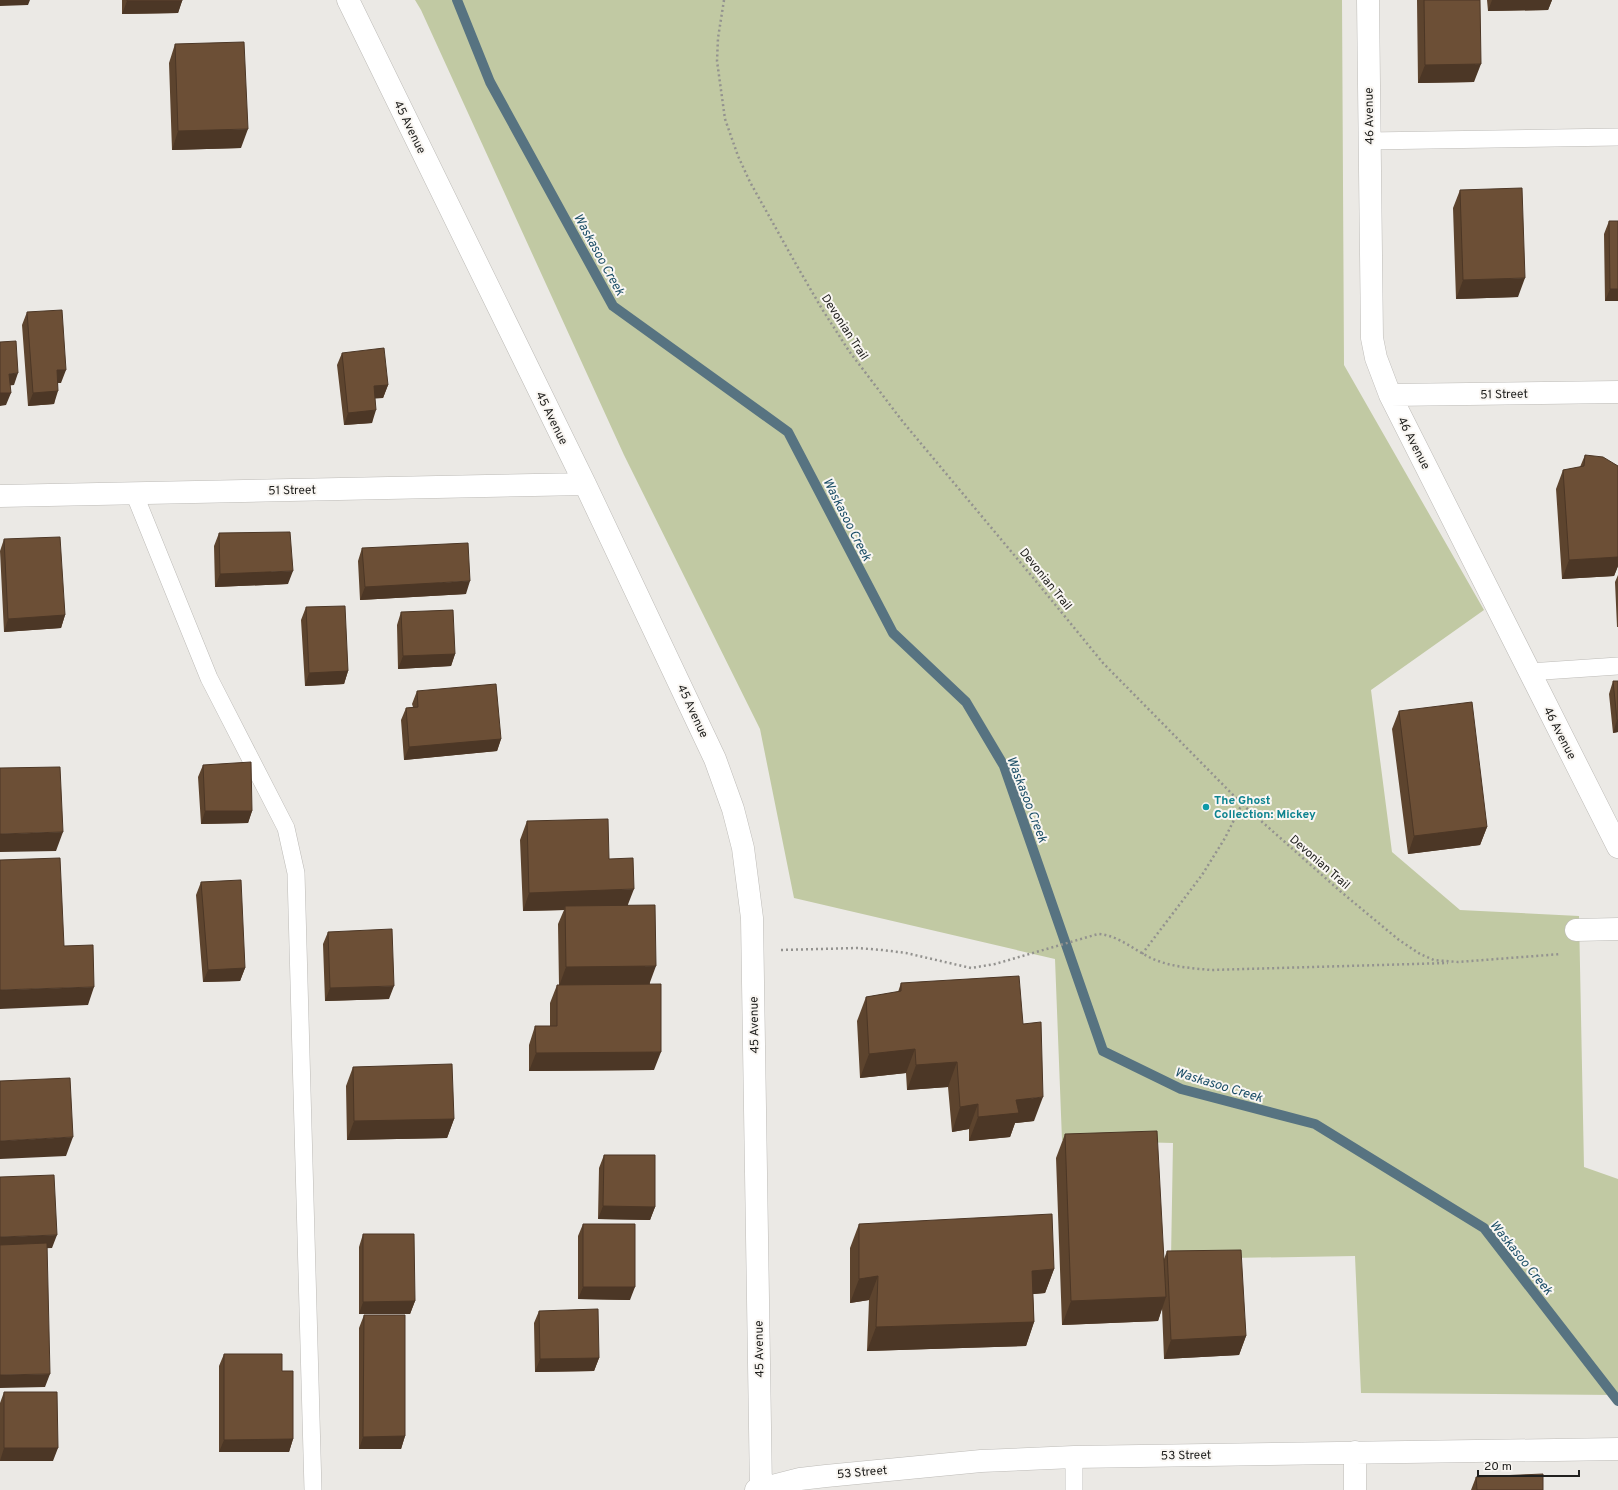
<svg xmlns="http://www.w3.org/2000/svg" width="1618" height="1490" viewBox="0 0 1618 1490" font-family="Overpass,sans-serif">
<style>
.green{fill:#c1c9a3}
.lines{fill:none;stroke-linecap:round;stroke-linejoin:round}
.stream{stroke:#577381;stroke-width:10}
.service-casing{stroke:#bdbbb7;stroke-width:18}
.minor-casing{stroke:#bdbbb7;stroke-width:23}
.path{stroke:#93928f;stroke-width:2.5;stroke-dasharray:2 3;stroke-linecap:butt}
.service{stroke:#fff;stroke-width:17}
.minor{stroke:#fff;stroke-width:22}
.wall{fill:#5d442e}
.shaded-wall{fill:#4c3726}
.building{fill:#6c4f36;stroke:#4c3726}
.culture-dot{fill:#0f9aa8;stroke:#f9f6f2;stroke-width:1.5}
.labels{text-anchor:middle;stroke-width:4;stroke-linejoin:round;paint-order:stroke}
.street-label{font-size:12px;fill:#20201e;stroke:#f9f6f2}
.culture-label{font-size:12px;font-weight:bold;fill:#0d838f;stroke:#f9f6f2;text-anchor:start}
.water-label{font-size:13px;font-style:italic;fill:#1b4e67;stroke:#f9f6f2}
</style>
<rect width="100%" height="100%" fill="#ebe9e5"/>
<path class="green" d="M415,0H1342L1344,365L1484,610L1371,690L1392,852L1460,910L1579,916L1584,1167L1618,1179V1395L1361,1393L1355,1256L1171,1259L1173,1143L1062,1140L1055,959L794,898L760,729L624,455L421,10Z"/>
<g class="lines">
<path class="stream" d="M457,0L490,82L613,306L788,432L893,633L966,702L1004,766L1103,1051L1181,1089L1315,1124L1484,1228L1618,1401"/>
<g class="service-casing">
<path id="service" d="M1369,141L1618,137
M134,493L209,678L286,828L296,873L313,1490
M1529,672L1618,666
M1074,1490V1457"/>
</g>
<g class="minor-casing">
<path id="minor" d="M348,0L585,484L715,759L733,809L743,848L752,918L761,1490
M1368,0L1372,338L1376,358L1390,395L1618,847
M1390,395L1618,392
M0,496L585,484
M1576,930L1618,929
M1355,1452V1490
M756,1490L800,1479L826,1476L981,1461L1074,1457L1618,1449"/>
</g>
<path class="path" d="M724,0L718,38L717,61L725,119L738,156L750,182L797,266L822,309L849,351L903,422L1035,580L1103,663L1242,804L1340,891L1399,940L1420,954L1434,960L1458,962L1561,954
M781,950L857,948L882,950L906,953L971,968L995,964L1098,934C1118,935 1134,950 1151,958C1170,967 1191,968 1211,970L1448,963
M1142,954L1202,875L1225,838L1242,804"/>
<use href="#service" class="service"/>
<use href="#minor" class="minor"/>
</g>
<path class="wall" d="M122,0H182V1L178,13L122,14Z
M1417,0H1480L1474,82L1418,83Z
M1487,0H1552L1548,10L1488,11Z
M175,44L241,148L172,150L169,63Z
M1460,190L1518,297L1456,299L1453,208Z
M1609,221H1618V301H1605L1604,234Z
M27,312L61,383H58L54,404L28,406L22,325Z
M342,353L388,385L383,398H375L372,423L344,425L337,365Z
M1585,455L1618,466V566L1614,576L1562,579L1556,489L1563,470L1580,467Z
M219,533L288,584L215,587L214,546Z
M4,539L65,615L61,628L4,632L0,551Z
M362,548L466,594L360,600L358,561Z
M1618,575V627H1617L1615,582Z
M306,607L348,671L344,684L305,686L301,620Z
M401,612L455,654L451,666L398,669L397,625Z
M1613,681H1618V732L1613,733L1609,694Z
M417,691L501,739L497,751L404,760L401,720L406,708L413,707L412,704Z
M1399,711L1487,827L1480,845L1408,854L1392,729Z
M203,765L252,811L248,823L201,824L198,777Z
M527,821L609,859L628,905L650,984L654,1070L529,1071V1045L535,1026H550V1003L557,985H559L558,924L564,910L523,911L520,840Z
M201,882L245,968L240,981L203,982L196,895Z
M328,932L389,999L325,1001L323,944Z
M901,983L1023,1024L1034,1121L1015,1123L1010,1137L969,1141V1129L952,1132L948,1087L907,1090L906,1073L860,1078L857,1021L866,997L898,992Z
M353,1067L454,1119L447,1138L347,1140L346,1086Z
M1065,1134L1164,1259L1167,1251L1246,1336L1239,1355L1164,1359L1162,1308L1158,1321L1062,1325L1056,1158Z
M604,1155L655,1207L650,1220L598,1219L599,1168Z
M583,1224L630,1300L578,1299V1236Z
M859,1224L1054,1269L1045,1293L1033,1294L1034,1322L1026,1346L867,1351L869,1300L850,1303V1248Z
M363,1234L415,1301L410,1314H359V1247Z
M539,1311L599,1358L594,1371L535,1372L534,1323Z
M364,1315L405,1436L401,1449H359V1328Z
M224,1354L282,1371L293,1439L289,1452H219V1366Z
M4,1392L53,1461H0V1403Z
M1476,1477L1543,1490H1471Z"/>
<path class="shaded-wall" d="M0,0H30L28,5L0,6Z
M1492,0H1552L1548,10L1488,11Z
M127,1H182L178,13L122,14Z
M1481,64L1474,82L1418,83L1425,65Z
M248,129L241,148L172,150L178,131Z
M1525,278L1518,297L1456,299L1463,280Z
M1610,289H1618V301H1605Z
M57,370H66L61,383H52Z
M18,373L14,385L5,386L9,374Z
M388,385L383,398L369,399L374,386Z
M58,391L54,404L28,406L33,393Z
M0,393H11L6,405L0,406Z
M376,410L372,423L344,425L348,413Z
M1618,557V566L1614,576L1562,579L1569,560Z
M293,571L288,584L215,587L220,574Z
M470,581L466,594L360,600L365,587Z
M65,615L61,628L4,632L8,619Z
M455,654L451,666L398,669L403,656Z
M348,671L344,684L305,686L309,673Z
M1617,720H1618V732L1613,733Z
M501,739L497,751L404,760L409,747Z
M205,811H252L248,823L201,824Z
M1487,827L1480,845L1408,854L1414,836Z
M63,832L56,851L0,852V834Z
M634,889L627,907L565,906L564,910L523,911L529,893Z
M656,966L649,985L559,986L566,967Z
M245,968L240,981L203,982L208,970Z
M394,986L389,999L325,1001L330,988Z
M94,987L88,1005L0,1009V990Z
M915,1049L906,1073L860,1078L869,1054Z
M661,1052L654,1070L529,1071L536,1053Z
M957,1062L948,1087L907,1090L916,1065Z
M1043,1097L1034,1121L1015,1123L1010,1137L969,1141L978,1117L1016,1100Z
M978,1104L969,1129L952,1132L960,1107Z
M454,1119L447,1138L347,1140L354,1121Z
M73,1137L66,1156L0,1159V1141Z
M603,1206L655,1207L650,1220L598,1219Z
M57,1235L52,1248L0,1250V1237Z
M1054,1269L1045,1293L1023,1295L1032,1271Z
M878,1276L869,1300L850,1303L859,1279Z
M583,1287H635L630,1300L578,1299Z
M1166,1297L1158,1321L1062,1325L1071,1301Z
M415,1301L410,1314H359L363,1302Z
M1034,1322L1026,1346L867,1351L876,1327Z
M1246,1336L1239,1355L1164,1359L1171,1340Z
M599,1358L594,1371L535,1372L540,1359Z
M50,1374L45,1387L0,1388V1375Z
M405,1436L401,1449H359L363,1437Z
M293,1439L289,1452H219L224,1440Z
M4,1448H58L53,1461H0Z"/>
<path class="building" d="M127,0H182V1H127Z
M1424,0H1480L1481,64L1425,65Z
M244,42L248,129L178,131L175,44Z
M1522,188L1525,278L1463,280L1460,190Z
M1609,221H1618V289H1610Z
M62,310L66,370H57L58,391L33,393L27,312Z
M16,341L18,373L9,374L11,393H0V342Z
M384,348L388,385L374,386L376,410L348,413L342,353Z
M1585,455L1603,457L1618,466V557L1569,560L1563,470L1584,466Z
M290,532L293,571L220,574L219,533Z
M60,537L65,615L8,619L4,539Z
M468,543L470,581L365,587L362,548Z
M345,606L348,671L309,673L306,607Z
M453,610L455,654L403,656L401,612Z
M1613,681H1618V720H1617Z
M496,684L501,739L409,747L406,708L418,707L417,691Z
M1472,702L1487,827L1414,836L1399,711Z
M251,762L252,811H205L203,765Z
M60,767L63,832L0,834V768Z
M608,819L609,859L633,858L634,889L529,893L527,821Z
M60,858L64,946L93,945L94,987L0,990V860Z
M241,880L245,968L208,970L201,882Z
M655,905L656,966L566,967L565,906Z
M392,929L394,986L330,988L328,932Z
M1019,976L1023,1024L1041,1022L1043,1097L1016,1100L1019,1113L978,1117V1104L960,1107L957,1062L916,1065L915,1049L869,1054L866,997L901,991V983Z
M661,984V1052L536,1053L535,1026H557V985Z
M452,1064L454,1119L354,1121L353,1067Z
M70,1078L73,1137L0,1141V1081Z
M1157,1131L1166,1297L1071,1301L1065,1134Z
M604,1155H655V1207L603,1206Z
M54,1175L57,1235L0,1237V1177Z
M1052,1214L1054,1269L1032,1271L1034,1322L876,1327L878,1276L859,1279V1224Z
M583,1224H635V1287H583Z
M363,1234H414L415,1301L363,1302Z
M47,1243L50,1374L0,1375V1245Z
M1241,1250L1246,1336L1171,1340L1167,1251Z
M598,1309L599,1358L540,1359L539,1311Z
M364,1315H405V1436L363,1437Z
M224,1354H282V1371H293V1439L224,1440Z
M4,1392H57L58,1448H4Z
M1543,1474V1490H1477L1476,1477Z"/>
<circle class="culture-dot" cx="1206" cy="807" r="4"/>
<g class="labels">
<g class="street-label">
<text transform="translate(1369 116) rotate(-91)" y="4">46 Avenue</text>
<text transform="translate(410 127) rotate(64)" y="4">45 Avenue</text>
<text transform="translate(845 327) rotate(57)" y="4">Devonian Trail</text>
<text transform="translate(1504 394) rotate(-1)" y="4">51 Street</text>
<text transform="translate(552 418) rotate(64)" y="4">45 Avenue</text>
<text transform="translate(1414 443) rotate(63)" y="4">46 Avenue</text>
<text transform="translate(292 490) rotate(-1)" y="4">51 Street</text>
<text transform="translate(1046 579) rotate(51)" y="4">Devonian Trail</text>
<text transform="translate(693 711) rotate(65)" y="4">45 Avenue</text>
<text transform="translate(1560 733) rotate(63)" y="4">46 Avenue</text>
<text transform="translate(1320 862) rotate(41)" y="4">Devonian Trail</text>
<text transform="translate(754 1025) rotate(-91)" y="4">45 Avenue</text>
<text transform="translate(759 1349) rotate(-91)" y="4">45 Avenue</text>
<text transform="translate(1186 1455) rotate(-1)" y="4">53 Street</text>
<text transform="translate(862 1472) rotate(-5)" y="4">53 Street</text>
</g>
<g class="culture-label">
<text x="1214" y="804">The Ghost<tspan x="1214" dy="14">Collection: Mickey</tspan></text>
</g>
<g class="water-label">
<text transform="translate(600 254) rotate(61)" y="5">Waskasoo Creek</text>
<text transform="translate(848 519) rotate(63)" y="5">Waskasoo Creek</text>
<text transform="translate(1028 799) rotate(69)" y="5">Waskasoo Creek</text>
<text transform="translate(1219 1084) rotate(17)" y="5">Waskasoo Creek</text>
<text transform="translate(1522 1257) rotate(51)" y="5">Waskasoo Creek</text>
</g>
</g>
<path d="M1478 1470v6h101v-6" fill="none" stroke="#20201e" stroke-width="2"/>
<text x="1484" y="1470" font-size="12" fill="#20201e" stroke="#f9f6f2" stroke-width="3" paint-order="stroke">20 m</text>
</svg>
